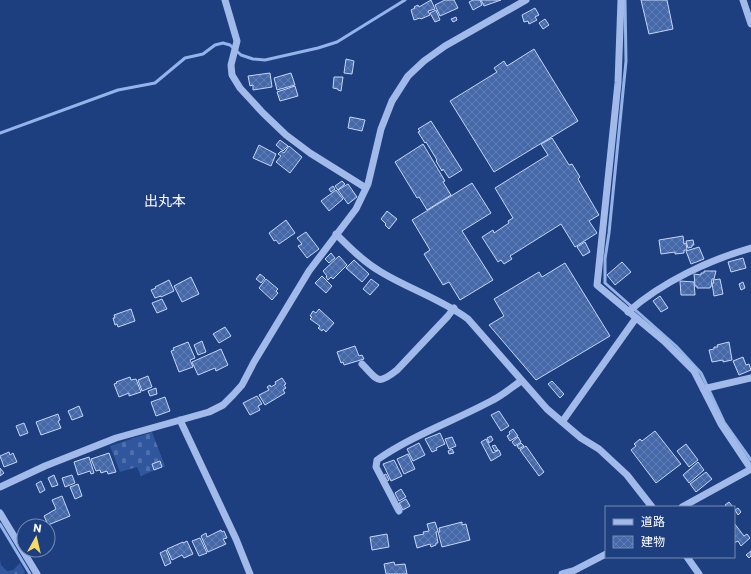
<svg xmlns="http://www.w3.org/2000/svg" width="751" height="574" viewBox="0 0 751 574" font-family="Commissioner,'Noto Sans JP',sans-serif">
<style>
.forest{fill:url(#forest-firs)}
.cemetery{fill:url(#cemetery-stones)}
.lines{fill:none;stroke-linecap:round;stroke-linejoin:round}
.stream{stroke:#94b3ea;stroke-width:3}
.building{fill:url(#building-cross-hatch);stroke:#c5d6f7}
.minor{stroke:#a1bae9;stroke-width:7}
.labels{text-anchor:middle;stroke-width:4;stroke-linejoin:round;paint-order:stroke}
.quarter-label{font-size:14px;fill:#fff;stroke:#1d3e7f}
</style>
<defs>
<pattern id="forest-firs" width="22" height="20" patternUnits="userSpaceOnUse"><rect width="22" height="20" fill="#30569e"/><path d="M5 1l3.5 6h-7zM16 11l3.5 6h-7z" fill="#4f6fad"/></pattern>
<pattern id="cemetery-stones" width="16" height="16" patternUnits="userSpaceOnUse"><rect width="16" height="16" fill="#30569e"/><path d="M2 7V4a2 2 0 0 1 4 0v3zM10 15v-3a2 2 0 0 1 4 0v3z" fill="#4f6fad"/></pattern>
<pattern id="building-cross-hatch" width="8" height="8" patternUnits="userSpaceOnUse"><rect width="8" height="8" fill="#4568a9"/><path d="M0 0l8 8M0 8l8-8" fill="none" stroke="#617fb6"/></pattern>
</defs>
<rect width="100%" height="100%" fill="#1d3e7f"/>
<path class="forest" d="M0,559L1,565L7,571L13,570L20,563L25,572L24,574H0Z"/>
<path class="cemetery" d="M152,432L165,466L141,476L137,467L120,472L110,446Z"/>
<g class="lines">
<path class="stream" d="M625,0L626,61L609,233L605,259V283L676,346L701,373L724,422L751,460
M0,133L118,90L155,83L185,58L203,54L215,45L223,43L230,45L241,55L253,59L265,60L318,48L337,42L405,0
M0,524L30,574"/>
</g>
<path class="building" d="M431,0L435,9L428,11L430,15L421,19L420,18L414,20L411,10L415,8L414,7L418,5L419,7Z
M445,0H454L458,8L440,16L435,5Z
M473,0H480L482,5L473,10L469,2Z
M481,0H501L484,6Z
M641,0H667L673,29L649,34Z
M535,8L539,15L535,17L537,20L529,24L528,21L524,22L522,15Z
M436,10L440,20L435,22L430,13Z
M456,17L457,20L453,22L451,19Z
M545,19L549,25L543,29L539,23Z
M534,49L578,121L494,172L450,101L497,72L494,68L504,61L507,66Z
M346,59L354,61L352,74L344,73Z
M270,73L272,87L253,90V85L250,86L248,76Z
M291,73L295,85L277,90L274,78Z
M334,77H343L341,91L338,90V89L333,88Z
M295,86L298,96L280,101L277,92Z
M350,117L365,120L362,131L348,128Z
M431,121L462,170L449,178L443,169L442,171L436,161L437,160L426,142L425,143L418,132L420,131L418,129Z
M552,138L569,165L572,164L580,177L578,179L599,215L589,221L597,233L575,247L561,224L510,256L512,259L504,264L501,260L498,262L482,237L493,230L494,233L509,223L508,221L513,218L495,188L548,155L541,144Z
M280,140L288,146L283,151L276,145Z
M423,144L445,181L443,182L451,195L427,210L419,197L417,198L395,162Z
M259,145L276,154L271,166L253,158Z
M289,146L302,157L290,173L276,162L281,156L278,154L281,151L284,153Z
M342,181L345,184L338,190L335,186Z
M472,183L491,213L462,231L493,280L460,300L449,282L443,285L424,254L430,250L412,220Z
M348,184L357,197L348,204L338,190Z
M333,186L335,189L331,192L329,189Z
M336,190L343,199L329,211L321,201Z
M387,211L397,219L389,229L385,225L386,224L381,219Z
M286,220L295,233L279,244L276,240L274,241L269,233Z
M306,232L319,249L307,258L298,246L302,244L297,238Z
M683,236L684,244L686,243L687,250H684V253L675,254V252L661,254L659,240Z
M693,240L694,245H692V247L688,248L686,241Z
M585,242L590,252L583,256L577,247Z
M699,247L704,259L691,264L686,251Z
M331,253L335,258L329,263L325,259Z
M339,256L347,265L333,279L331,277L328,280L326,277L327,276L323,271Z
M743,258L746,268L731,272L728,262Z
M354,260L369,274L362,282L346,268Z
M622,262L631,272L615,285L607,275Z
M565,263L610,336L536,380L489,325L504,316L494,299L539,272L542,277Z
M704,271H716L714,279H712L711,287H710V288H697V286H695L694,274L701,275V273H704Z
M260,274L265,278L261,283L256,279Z
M322,276L332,286L326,293L315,283Z
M191,277L199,294L182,302L174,286Z
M266,279L278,289L276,291L278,293L272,300L259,288Z
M371,279L379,285L370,295L363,289Z
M720,279L723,294L714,296L712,283H714L713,280Z
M169,280L174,291L161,297V296L155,298L151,290L156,288L155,287Z
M680,281L694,282L695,295H681Z
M743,282L745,288L741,290L739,284Z
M660,296L668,308L661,312L653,301Z
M162,299L167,309L157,313L152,303Z
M131,309L135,321L118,327L117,324L115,325L113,318H115L114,315Z
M319,309L334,323L326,332L323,329L322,331L318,328L320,326L310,319L312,317L310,316L313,311L316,313Z
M225,327L231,336L219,343L213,334Z
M202,341L206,352L198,355L194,345Z
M188,342L195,358L190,360L193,367L179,372L171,351L174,350L173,348Z
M729,342L732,360L723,362V360L712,362L709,350L714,349V347H718L717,345Z
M355,346L359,356L362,355L364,359L344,365L343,362L341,363L337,352Z
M221,349L228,365L216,371L215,368L198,375L192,362Z
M743,357L746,365L749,364L751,370L739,375L733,361Z
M148,376L152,387L142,391L138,380Z
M130,377L131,380L136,379L141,392L129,396V393L119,397L114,384L117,383L116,382Z
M282,378L286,384L284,385L286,388L283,390L285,393L265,405L259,395L269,390L267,387L270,385L271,387L276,384L275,382Z
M552,381L564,394L560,398L548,384Z
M156,388L157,394L150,396L148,391Z
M257,396L262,404L258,406L260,410L250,415L243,403Z
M165,397L170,411L156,416L151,402Z
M79,406L83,416L72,420L68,411Z
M499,411L509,426L501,431L491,415Z
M58,414L60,420L58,421L61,428L41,435L36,422Z
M24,423L28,433L20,436L16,426Z
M513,429L518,436L510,441L507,436L510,434L509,432Z
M655,431L681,464L656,483L631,450L636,446L634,444L640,439L642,441Z
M440,433L445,444L436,448L437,450L432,452L425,439Z
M491,436L493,440L489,443L487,438Z
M452,437L456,446L449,449L445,439Z
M518,437L521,442L515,446L512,442Z
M486,439L493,453L499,450L501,455L491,461L481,442Z
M419,443L425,455L413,461L407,449Z
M521,443L524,446L519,449L517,446Z
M686,444L698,460L689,467L677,451Z
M495,445L498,450L495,451L492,446Z
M526,446L544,472L539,476L520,450Z
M452,449L454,453L449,454L448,451Z
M9,452L10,455L13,453L17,462L4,467L0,456Z
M109,453L116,472L108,474L107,471L101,473L100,470L96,471L91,459Z
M408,454L415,469L404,474L397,459Z
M89,457L94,473L91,474L90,471L78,475L74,462Z
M394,460L402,476L391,481L383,464Z
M160,461L162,467L154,470L152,464Z
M698,462L704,470L689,483L683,475Z
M0,468L4,473L0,476Z
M706,472L712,479L696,492L690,484Z
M386,474L389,480L387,481L384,475Z
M54,475L58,485L52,487L48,478Z
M72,475L75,483L65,487L62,478Z
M41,481L45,490L40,493L36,484Z
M78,484L82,496L75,499L70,487Z
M401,489L406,497L399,501L395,493Z
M62,496L70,516L48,525L44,516L56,509L52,500Z
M406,499L410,506L403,510L399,503Z
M729,502L733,507H727L725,505Z
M738,508L741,512L738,515L735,510Z
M435,522L438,531L436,532L438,543H436V545L431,547L430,544L417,548L414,536L424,534L423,532L429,531L427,524Z
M462,522V525L466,524L470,540L442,547L438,532H440L439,528Z
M734,523L744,536L747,534L750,538L741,546L738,541L734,543Z
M221,530L222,532L224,531L227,538L223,539L226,544L208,552L201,536L206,533L207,537Z
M387,534L389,547L372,550L370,537Z
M200,538L207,553L199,556L192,541Z
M187,541L193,554L184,558L182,555L172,560L167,549L183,542V543Z
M166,550L171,563L165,566L160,553Z
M751,551V556L749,558L746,555Z
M394,562L395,565L405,564L407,574H386L384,564Z"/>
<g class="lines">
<path class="minor" d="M225,0L237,41L231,65L232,75L240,88L263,113L286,135L310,153L366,188
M621,0L618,83L597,285L664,341L694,371L721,424L751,469
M743,0L751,24
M336,234C350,248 364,262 381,272C409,289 441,299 468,319L547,409L581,438L599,449L627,475L652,507
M628,312C662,282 709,260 751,248
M362,364C378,380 377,386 397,370L448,316L454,308
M703,389L751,378
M180,420L236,539L250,574
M562,422L636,318
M0,487L45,466L116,438L209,412L223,405L233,395L242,385L254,362L309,271L356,209L368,184L381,129L392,101L408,76L424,61L445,46L526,0
M682,507L751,469
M399,511L376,467L377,460C413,435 454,421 493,400C503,395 512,387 521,381
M0,513L37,574
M687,557L699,574
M562,574L573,571L606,554"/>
</g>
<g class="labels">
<g class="quarter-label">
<text x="165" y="206">出丸本</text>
</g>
</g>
<rect x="605" y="506" width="130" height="52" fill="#1d3e7f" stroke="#778bb2"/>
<rect x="613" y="519" width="20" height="6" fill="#a1bae9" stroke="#778bb2"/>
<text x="641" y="526" font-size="12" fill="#ffffff">道路</text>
<rect x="613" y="536" width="20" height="12" fill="url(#building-cross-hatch)" stroke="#778bb2"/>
<text x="641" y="546" font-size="12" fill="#ffffff">建物</text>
<g transform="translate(36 538) rotate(8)"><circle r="19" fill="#1d3e7f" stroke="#778bb2"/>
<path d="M0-3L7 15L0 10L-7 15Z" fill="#f8db5f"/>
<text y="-6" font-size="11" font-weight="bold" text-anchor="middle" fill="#ffffff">N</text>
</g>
</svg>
